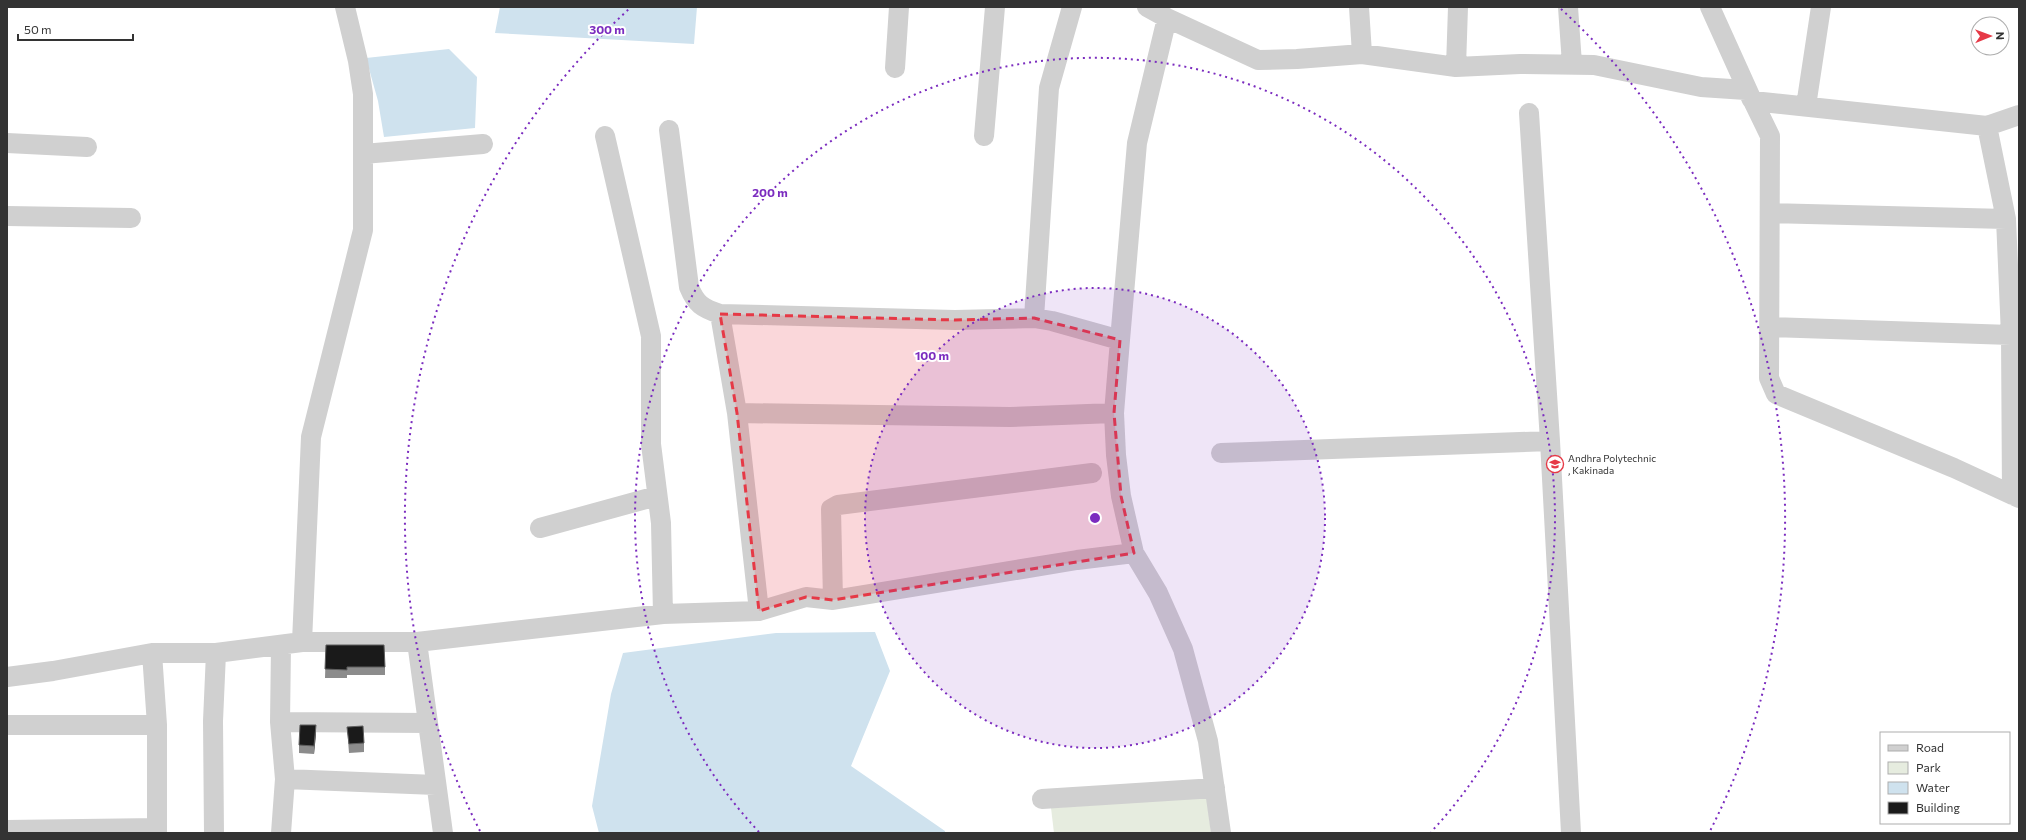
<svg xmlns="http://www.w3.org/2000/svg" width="2026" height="840" viewBox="0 0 2026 840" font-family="Commissioner,sans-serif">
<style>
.green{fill:#e6ecdf}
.water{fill:#cfe2ee}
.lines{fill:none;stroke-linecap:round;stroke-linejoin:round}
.minor{stroke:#d0d0d0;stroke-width:20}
.wall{fill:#8c8c8c}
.shaded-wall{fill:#5f5f5f}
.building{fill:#1a1a1a;stroke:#5f5f5f}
.marked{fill:#e63946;fill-opacity:0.2;stroke:#e63946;stroke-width:3;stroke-dasharray:8 5;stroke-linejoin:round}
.ring{fill:none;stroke:#7b2cbf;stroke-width:2;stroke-dasharray:2 4}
.labels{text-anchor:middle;stroke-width:4;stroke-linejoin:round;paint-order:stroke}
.poi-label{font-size:10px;fill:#333;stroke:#fff;text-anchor:start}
.centre{fill:#7b2cbf;stroke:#fff;stroke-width:2}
.ring-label{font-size:12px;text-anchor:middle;font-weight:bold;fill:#7b2cbf;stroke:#fff;stroke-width:4;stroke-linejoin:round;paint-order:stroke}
</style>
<rect width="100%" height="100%" fill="#fff"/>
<path class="green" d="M1207,797L1211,833H1054L1051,808Z"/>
<path class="water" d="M500,7H697L694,44L495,33Z
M449,49L477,77L475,128L384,137L378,101L366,58Z
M875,632L890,671L851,766L945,831V833H599L592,806L611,694L623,653L776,633Z"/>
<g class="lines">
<path class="minor" d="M1072,7L1049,88L1034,318L1052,321L1120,340L1137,143L1167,18
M1147,7L1167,18L1258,60L1297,59L1362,54
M1359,7L1362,54L1456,67
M1458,7L1456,67L1520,64L1594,65L1701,87L1746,90
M1568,7L1572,64
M1710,7L1752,100
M895,68L899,7
M1806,106L1821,7
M1529,113L1550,441L1571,833
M2019,115L1987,126L1753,101L1770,136L1769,378L1776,394L1954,468L2019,498
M1987,126L2006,219L2011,335
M669,130L689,287C696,304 702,308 720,314
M605,136L651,336V444L661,523L663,614L759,611L806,597L833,600L1077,560L1134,553L1121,496L1116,455L1114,413
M984,136L995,7
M7,143L87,147
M363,154L483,144
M1771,213L2006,219
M7,216L131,218
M1034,318L955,320L720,314L737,413L1010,417L1114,413L1120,340
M1769,327L2011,335L2012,495
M737,413L759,611
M1221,453L1550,441
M540,528L657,496
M1134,553L1158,593L1183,649L1208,741L1221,833
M833,600L831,509L838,505L1092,473
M302,642L311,437L363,230V94L358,61L345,7
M417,642L663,614
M281,646L280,722L285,779L281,833
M7,677L53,671L152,653
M280,722L428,723
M7,725H157
M285,779L436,785
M1042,799L1215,788
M7,830L157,828
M157,833V725L152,653H216L302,642H417L443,833
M214,833L213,721L216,653"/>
</g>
<path class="wall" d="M326,645L385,667V675H347V678H325Z
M347,727L364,743V752L349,753Z
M316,734L314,754L299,753V745Z"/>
<path class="shaded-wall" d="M316,725V734L314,754V746Z"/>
<path class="building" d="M326,645H384L385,667H347V670L325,669Z
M300,725H316L314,746L299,745Z
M363,726L364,743L349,744L347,727Z"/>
<path class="marked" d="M720,314L955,320L1034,318L1120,340L1114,413L1121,496L1134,553L833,600L806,597L759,611L737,413Z"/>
<circle cx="1095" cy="518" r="230" fill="#7b2cbf" fill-opacity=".12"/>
<g class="ring">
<circle cx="1095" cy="518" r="230"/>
<path d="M759 832A460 460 0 1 1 1431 832"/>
<path d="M480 831A690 690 0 0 1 629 9M1561 9A690 690 0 0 1 1710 831"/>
</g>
<defs>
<g id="university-ring" transform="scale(0.9)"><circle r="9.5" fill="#fff" stroke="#e63946" stroke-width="1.5"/><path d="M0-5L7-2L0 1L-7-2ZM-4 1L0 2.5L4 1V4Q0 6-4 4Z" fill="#e63946"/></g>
</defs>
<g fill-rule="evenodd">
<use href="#university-ring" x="1555" y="464"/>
</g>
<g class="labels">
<g class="poi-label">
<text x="1568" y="462">Andhra Polytechnic<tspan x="1568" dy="12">, Kakinada</tspan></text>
</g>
</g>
<circle cx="1095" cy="518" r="6" class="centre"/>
<g class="ring-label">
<text x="607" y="34">300 m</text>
<text x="770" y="197">200 m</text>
<text x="932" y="360">100 m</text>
</g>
<rect width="2026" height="840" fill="none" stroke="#333333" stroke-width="16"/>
<rect x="1880" y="732" width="130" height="92" fill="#ffffff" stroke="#adadad"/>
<rect x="1888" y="745" width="20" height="6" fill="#d0d0d0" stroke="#adadad"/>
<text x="1916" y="752" font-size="12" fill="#333333">Road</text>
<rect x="1888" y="762" width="20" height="12" fill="#e6ecdf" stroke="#adadad"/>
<text x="1916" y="772" font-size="12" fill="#333333">Park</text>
<rect x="1888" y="782" width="20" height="12" fill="#cfe2ee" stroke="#adadad"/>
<text x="1916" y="792" font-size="12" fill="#333333">Water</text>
<rect x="1888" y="802" width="20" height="12" fill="#1a1a1a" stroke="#adadad"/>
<text x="1916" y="812" font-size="12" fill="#333333">Building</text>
<g transform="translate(1990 36) rotate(89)"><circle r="19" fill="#ffffff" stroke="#adadad"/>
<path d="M0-3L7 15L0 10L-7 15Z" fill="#e63946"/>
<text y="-6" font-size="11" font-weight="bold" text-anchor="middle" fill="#333333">N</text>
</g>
<path d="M18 34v6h115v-6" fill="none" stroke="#333333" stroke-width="2"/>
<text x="24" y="34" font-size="12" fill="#333333" stroke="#ffffff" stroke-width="3" paint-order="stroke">50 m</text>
</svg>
